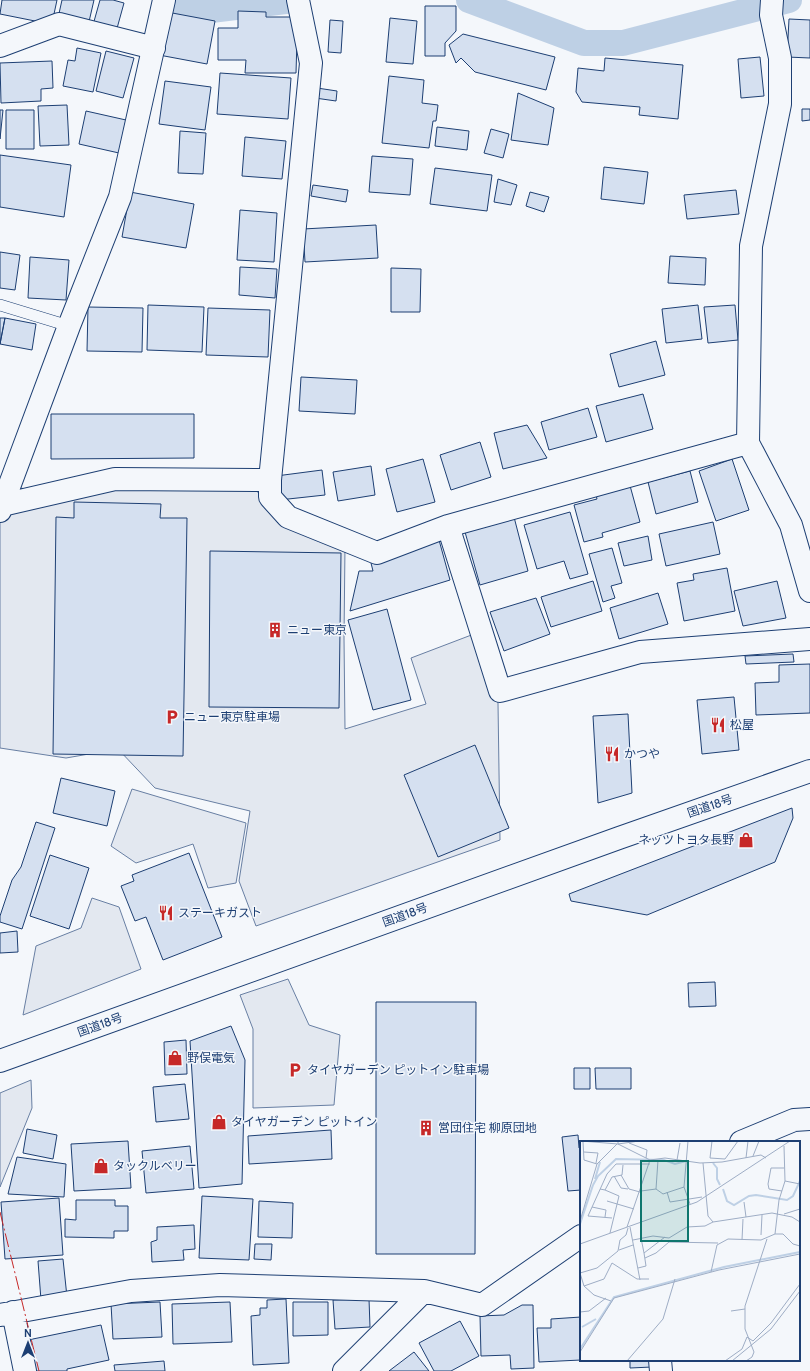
<svg xmlns="http://www.w3.org/2000/svg" width="810" height="1371" viewBox="0 0 810 1371" font-family="Cabin,'Noto Sans JP',sans-serif">
<style>
.parking{fill:#e3e8f0;stroke:#687fa3}
.lines{fill:none;stroke-linecap:round;stroke-linejoin:round}
.canal{stroke:#bed0e5;stroke-width:26}
.building{fill:#d5e0f0;stroke:#1d3f73}
.lane-casing{stroke:#1d3f73;stroke-width:12}
.street-casing{stroke:#1d3f73;stroke-width:24}
.highway-casing{stroke:#1d3f73;stroke-width:24}
.lane{stroke:#f4f7fb;stroke-width:11}
.street{stroke:#f4f7fb;stroke-width:22}
.highway{stroke:#f4f7fb;stroke-width:22}
.power{stroke:#c62828;stroke-width:1;stroke-dasharray:14 3 2 3;stroke-linecap:butt}
.labels{text-anchor:middle;stroke-width:3;stroke-linejoin:round;paint-order:stroke}
.poi-label{font-size:12px;fill:#1d3f73;stroke:#f4f7fb;text-anchor:start}
.street-label{font-size:12px;fill:#1d3f73;stroke:#f4f7fb}
.inset-river{fill:none;stroke:#bed0e5;stroke-width:2}
.inset-road{fill:none;stroke:#9eadc5;stroke-width:1}
.view{fill:#0f766e;fill-opacity:0.15;stroke:#0f766e;stroke-width:2}
.inset-edge{fill:none;stroke:#1d3f73;stroke-width:2}
</style>
<rect width="100%" height="100%" fill="#f4f7fb"/>
<path class="parking" d="M0,484L67,497L128,486L253,487L282,519L345,546L344,638L345,729L426,704L411,658L474,634L498,703L500,840L256,926L239,881L250,811L155,788L118,749L66,758L0,748Z
M132,789L246,823L236,883L208,888L193,844L136,863L111,846Z
M92,898L119,907L141,969L23,1015L36,946L81,928Z
M288,979L309,1025L340,1035L334,1105L253,1108V1029L240,995Z
M31,1080L32,1108L0,1187V1093Z"/>
<g class="lines">
<path class="canal" d="M165,0L178,4L211,10L294,0
M469,0L584,43H623L789,0"/>
</g>
<path class="building" d="M2,0H57L54,14L40,22L0,14Z
M62,0H94L88,26L58,18Z
M100,0H113L124,3L116,32L93,25Z
M425,6H456V31L445,43V56H425Z
M238,11L266,12V17H293L297,39L296,73H245L246,60H218V28H238Z
M167,12L215,21L207,64L159,55Z
M390,18L417,21L413,64L386,62Z
M789,19L810,20V58L787,57Z
M330,20L343,21L341,53L328,52Z
M463,34L555,57L546,90L475,72L461,58L456,63L449,45Z
M77,48L101,53L93,92L63,86L68,60L75,61Z
M106,51L134,58L123,98L96,91Z
M760,57L764,96L741,98L738,59Z
M605,58L683,65L678,119L639,115L640,107L582,102L576,92L578,68L604,71Z
M52,61L53,88L41,89V101L1,103L0,63Z
M220,73L291,78L288,119L217,114Z
M389,76L424,80L422,103L438,105L436,121H433L429,148L382,143Z
M165,81L211,87L205,130L159,124Z
M317,88L337,91L336,101L315,98Z
M518,93L554,108L548,145L511,140Z
M67,105L69,145L40,146L38,106Z
M802,109H810V120L802,121Z
M0,110H3L0,139Z
M6,110H34V149H6Z
M86,111L126,120L119,153L79,144Z
M437,127L469,131L467,150L435,146Z
M491,129L509,134L503,158L484,153Z
M180,131L206,133L203,174L178,173Z
M245,137L286,141L282,179L242,176Z
M0,155L71,165L64,217L0,207Z
M372,156L413,159L410,195L369,192Z
M604,167L648,172L644,204L601,199Z
M435,168L492,175L487,211L430,204Z
M498,179L517,185L511,205L494,202Z
M313,185L348,190L346,202L311,196Z
M736,190L739,214L687,219L684,195Z
M130,192L194,204L186,248L122,237Z
M530,192L549,197L544,212L526,206Z
M240,210L277,213L274,262L237,260Z
M376,225L378,258L305,262L303,229Z
M0,252L20,255L15,290L0,288Z
M670,256L706,258L705,285L668,283Z
M30,257L69,260L66,300L28,298Z
M240,267L277,269L275,298L239,295Z
M391,268L421,269L420,312H391Z
M148,305L204,307L202,352L147,350Z
M698,305L702,339L666,343L662,309Z
M735,305L738,340L708,343L704,307Z
M88,307L143,308L142,352L87,351Z
M208,308L270,310L268,357L206,355Z
M0,318H5L0,344Z
M5,318L36,324L32,350L0,344Z
M656,341L665,375L619,387L610,354Z
M301,377L357,380L355,414L299,411Z
M643,394L653,429L606,442L596,406Z
M588,408L597,437L549,450L541,422Z
M51,414H194V458L51,459Z
M527,425L547,458L503,469L494,433Z
M480,442L491,477L451,490L440,455Z
M423,459L435,502L397,512L386,469Z
M732,459L749,510L716,521L699,471Z
M371,466L375,495L338,501L333,472Z
M322,470L325,495L279,500L276,476Z
M690,471L698,502L656,514L648,482Z
M629,482L640,522L602,533L603,537L584,542L574,505L597,499L595,491Z
M74,502L161,504L160,518H187L183,756L53,754L56,517L74,518Z
M570,512L588,574L570,579L564,561L537,569L524,525Z
M514,517L528,571L480,585L465,532Z
M713,522L720,554L666,566L659,534Z
M648,536L652,560L624,566L618,543Z
M439,540L450,580L350,611L359,571H373L370,559Z
M612,548L622,583L611,586L615,598L603,602L589,554Z
M210,551L341,553L339,708L209,707Z
M727,568L735,611L684,621L677,583L694,580L693,574Z
M593,581L602,611L551,627L541,597Z
M777,581L786,618L743,626L734,591Z
M658,593L668,624L619,639L610,608Z
M536,598L550,634L504,651L490,612Z
M387,609L411,700L373,710L348,620Z
M793,654L794,662L746,664L745,656Z
M810,664V713L756,715L755,683L779,682V665Z
M734,697L739,750L702,754L697,700Z
M628,714L632,793L598,803L593,716Z
M475,745L509,828L438,857L404,775Z
M61,778L115,791L107,826L53,813Z
M792,808L793,818L775,862L647,915L571,901L569,894Z
M36,822L55,828L22,929L0,922V916L12,880L21,867Z
M189,853L222,937L163,960L146,917L135,921L121,886L134,881L132,875Z
M50,855L89,868L69,929L30,916Z
M17,931L18,952L0,953V933Z
M715,982L716,1006L689,1007L688,983Z
M376,1002H476L475,1254H376Z
M231,1026L245,1060L242,1184L199,1188L190,1041Z
M186,1040L187,1074L165,1075L164,1042Z
M574,1068H590V1089H574Z
M595,1068H631V1089H596Z
M185,1084L189,1119L156,1122L153,1087Z
M27,1129L57,1135L53,1159L23,1153Z
M331,1130L332,1159L249,1164L248,1136Z
M578,1135L579,1148L581,1147V1190L568,1191L562,1137Z
M128,1141L131,1188L74,1191L71,1144Z
M190,1146L194,1189L146,1193L142,1151Z
M17,1157L66,1164L64,1197L8,1194Z
M202,1196L253,1199L249,1260L199,1258Z
M59,1198L63,1255L5,1259L1,1202Z
M76,1200H115V1206H128V1231H114V1238L65,1237V1219L76,1220Z
M259,1201L293,1203L292,1238L258,1237Z
M194,1225L195,1249L183,1250L184,1260L152,1262L151,1242L157,1240V1227Z
M255,1244H272L271,1260L254,1259Z
M63,1259L67,1297L41,1300L38,1261Z
M286,1299L289,1363L253,1365L251,1316L260,1315V1308H267V1300Z
M369,1299L370,1327L335,1329L333,1300Z
M160,1302L162,1337L113,1339L111,1304Z
M230,1302L232,1342L173,1344L172,1304Z
M293,1302H328V1335L293,1336Z
M522,1305H533L534,1368L511,1369L510,1355L481,1356L480,1316L504,1315Z
M581,1317V1360L539,1362L537,1328H551V1319Z
M460,1321L479,1356L451,1371H434L419,1343Z
M101,1325L109,1360L67,1369V1371H34L28,1340Z
M414,1352L429,1371H389Z
M630,1360H652V1367L630,1368Z
M164,1361L165,1371H115L114,1365Z"/>
<g class="lines">
<g class="lane-casing">
<path id="lane" d="M0,305L69,326"/>
</g>
<g class="street-casing">
<path id="street" d="M772,0L771,15L780,58V104L751,246L748,443L791,525L810,591
M0,46L59,24L154,48
M270,480V497L288,517L377,553L448,526L748,443
M2,505L115,479L270,480L311,63L298,0
M0,511L69,326L120,197L164,0
M448,526L500,691L640,652L810,639
M741,1142L794,1120L810,1119
M13,1312L25,1371
M0,1315L131,1291L220,1285L424,1291L482,1305L581,1236
M660,1360L661,1371
M344,1371L424,1291"/>
</g>
<g class="highway-casing">
<path id="highway" d="M0,1061L619,838L810,771"/>
</g>
<use href="#lane" class="lane"/>
<use href="#street" class="street"/>
<use href="#highway" class="highway"/>
<path class="power" d="M0,1212L39,1371"/>
</g>
<defs>
<g id="building-bare" transform="scale(1.2)"><path d="M-4-6H4V6H1V3H-1V6H-4ZM-2.5-4.3h1.7v1.8h-1.7ZM.8-4.3h1.7v1.8H.8ZM-2.5-1h1.7V.8h-1.7ZM.8-1h1.7V.8H.8Z" fill="#c62828" stroke="#f4f7fb" stroke-width="2.5" paint-order="stroke"/></g>
<g id="parking-bare" transform="scale(1.2)"><path d="M-3.5-5.5H1a3.5 3.5 0 0 1 0 7H-1V5.5H-3.5ZM-1-3.4V-.6H.8a1.4 1.4 0 0 0 0-2.8Z" fill="#c62828" stroke="#f4f7fb" stroke-width="2.5" paint-order="stroke"/></g>
<g id="restaurant-bare" transform="scale(1.2)"><path d="M-5-6h1v4h1v-4h1v4h1v-4h1v5L-1.5 .5V6h-2V.5L-5-1ZM5-6V6H3V1.5H1.5Q1.5-4 5-6Z" fill="#c62828" stroke="#f4f7fb" stroke-width="2.5" paint-order="stroke"/></g>
<g id="shop-bare" transform="scale(1.2)"><path d="M-5-2.5h2.3a2.7 3.5 0 0 1 5.4 0H5L5.5 6h-11ZM-1.5-2.5h3a1.5 2.3 0 0 0-3 0Z" fill="#c62828" stroke="#f4f7fb" stroke-width="2.5" paint-order="stroke"/></g>
</defs>
<g fill-rule="evenodd">
<use href="#building-bare" x="275" y="630"/>
<use href="#parking-bare" x="172" y="717"/>
<use href="#restaurant-bare" x="718" y="725"/>
<use href="#restaurant-bare" x="612" y="754"/>
<use href="#shop-bare" x="746" y="840"/>
<use href="#restaurant-bare" x="166" y="913"/>
<use href="#shop-bare" x="175" y="1058"/>
<use href="#parking-bare" x="295" y="1070"/>
<use href="#shop-bare" x="219" y="1122"/>
<use href="#building-bare" x="426" y="1128"/>
<use href="#shop-bare" x="101" y="1166"/>
</g>
<g class="labels">
<g class="poi-label">
<text x="287" y="634">ニュー東京</text>
<text x="184" y="721">ニュー東京駐車場</text>
<text x="730" y="729">松屋</text>
<text x="624" y="758">かつや</text>
<text x="734" y="844" text-anchor="end">ネッツトヨタ長野</text>
<text x="178" y="917">ステーキガスト</text>
<text x="187" y="1062">野俣電気</text>
<text x="307" y="1074">タイヤガーデン ピットイン駐車場</text>
<text x="231" y="1126">タイヤガーデン ピットイン</text>
<text x="438" y="1132">営団住宅 柳原団地</text>
<text x="113" y="1170">タックルベリー</text>
</g>
<g class="street-label">
<text transform="translate(710 806) rotate(-19)" y="4">国道18号</text>
<text transform="translate(405 915) rotate(-20)" y="4">国道18号</text>
<text transform="translate(100 1025) rotate(-20)" y="4">国道18号</text>
</g>
</g>
<g transform="translate(580 1141)">
<rect width="220" height="220" fill="#f4f7fb"/>
<path class="inset-river" d="M133,22L137,27V38L140,44M15,38L20,21M13,44L18,35L36,18L84,19L95,23L106,20M143,48L147,60L154,64L169,55L176,54L207,59L213,55L220,40M0,83L13,44M2,186L16,178M0,208L34,156L144,126L220,111"/>
<path class="inset-road" d="M1,0L38,3L70,19L85,17L120,22L142,21L181,14L186,17M38,0V3L59,0M108,0L104,46L110,63M3,1L4,19L17,23M49,2L67,9L66,17M4,11L18,12L16,22M173,15L179,0M130,17L145,18L158,0M130,17L132,0M166,17L168,0M97,19L100,2M123,22L128,75L133,81M41,34L49,48L60,51M34,35L41,47L48,48M205,40L220,43M20,48L25,49L32,36L42,34L43,24M76,48L83,53L104,46M25,49L39,55L30,92M61,50L76,48L78,19M202,50L189,48L188,43L191,27H204M87,51L90,61L122,56M27,60L54,68M164,61L166,76M12,66L26,69L25,76M204,73L220,68M32,77L8,75L27,33L36,23H70M0,80L17,23L37,3M47,86L70,19M50,86L60,139M195,93L199,59L205,40L204,5M181,94L182,74M61,97L64,112M53,99L73,95L89,97L107,86L125,85L133,81L192,72L212,76L220,81M162,99L163,78M0,103L117,61L210,0M39,109L53,104M65,117L76,112L89,101L138,102M58,127L66,125L64,112L85,96M131,131L137,104L148,98L181,99L195,93H203L213,103L220,105M0,132L17,127L38,110L40,99L46,94L48,87M0,132L4,145M31,160L14,154L4,145L24,138L32,122L57,138H69M151,170L165,168M0,171L9,170L26,157M0,211L34,157L139,129L220,113M47,220L83,178L95,138M145,220L162,208L167,196L173,200L191,182L220,143M152,220L191,188L220,150M166,220L172,216L174,211L165,188V165L187,98"/>
<path class="view" d="M61,20H108V100H61Z"/>
<rect width="220" height="220" class="inset-edge"/>
</g>
<g transform="translate(28 1343)" stroke="#f4f7fb" stroke-width="3" paint-order="stroke">
<path d="M0-3L7 15L0 10L-7 15Z" fill="#1d3f73"/>
<text y="-6" font-size="11" font-weight="bold" text-anchor="middle" fill="#1d3f73">N</text>
</g>
</svg>
